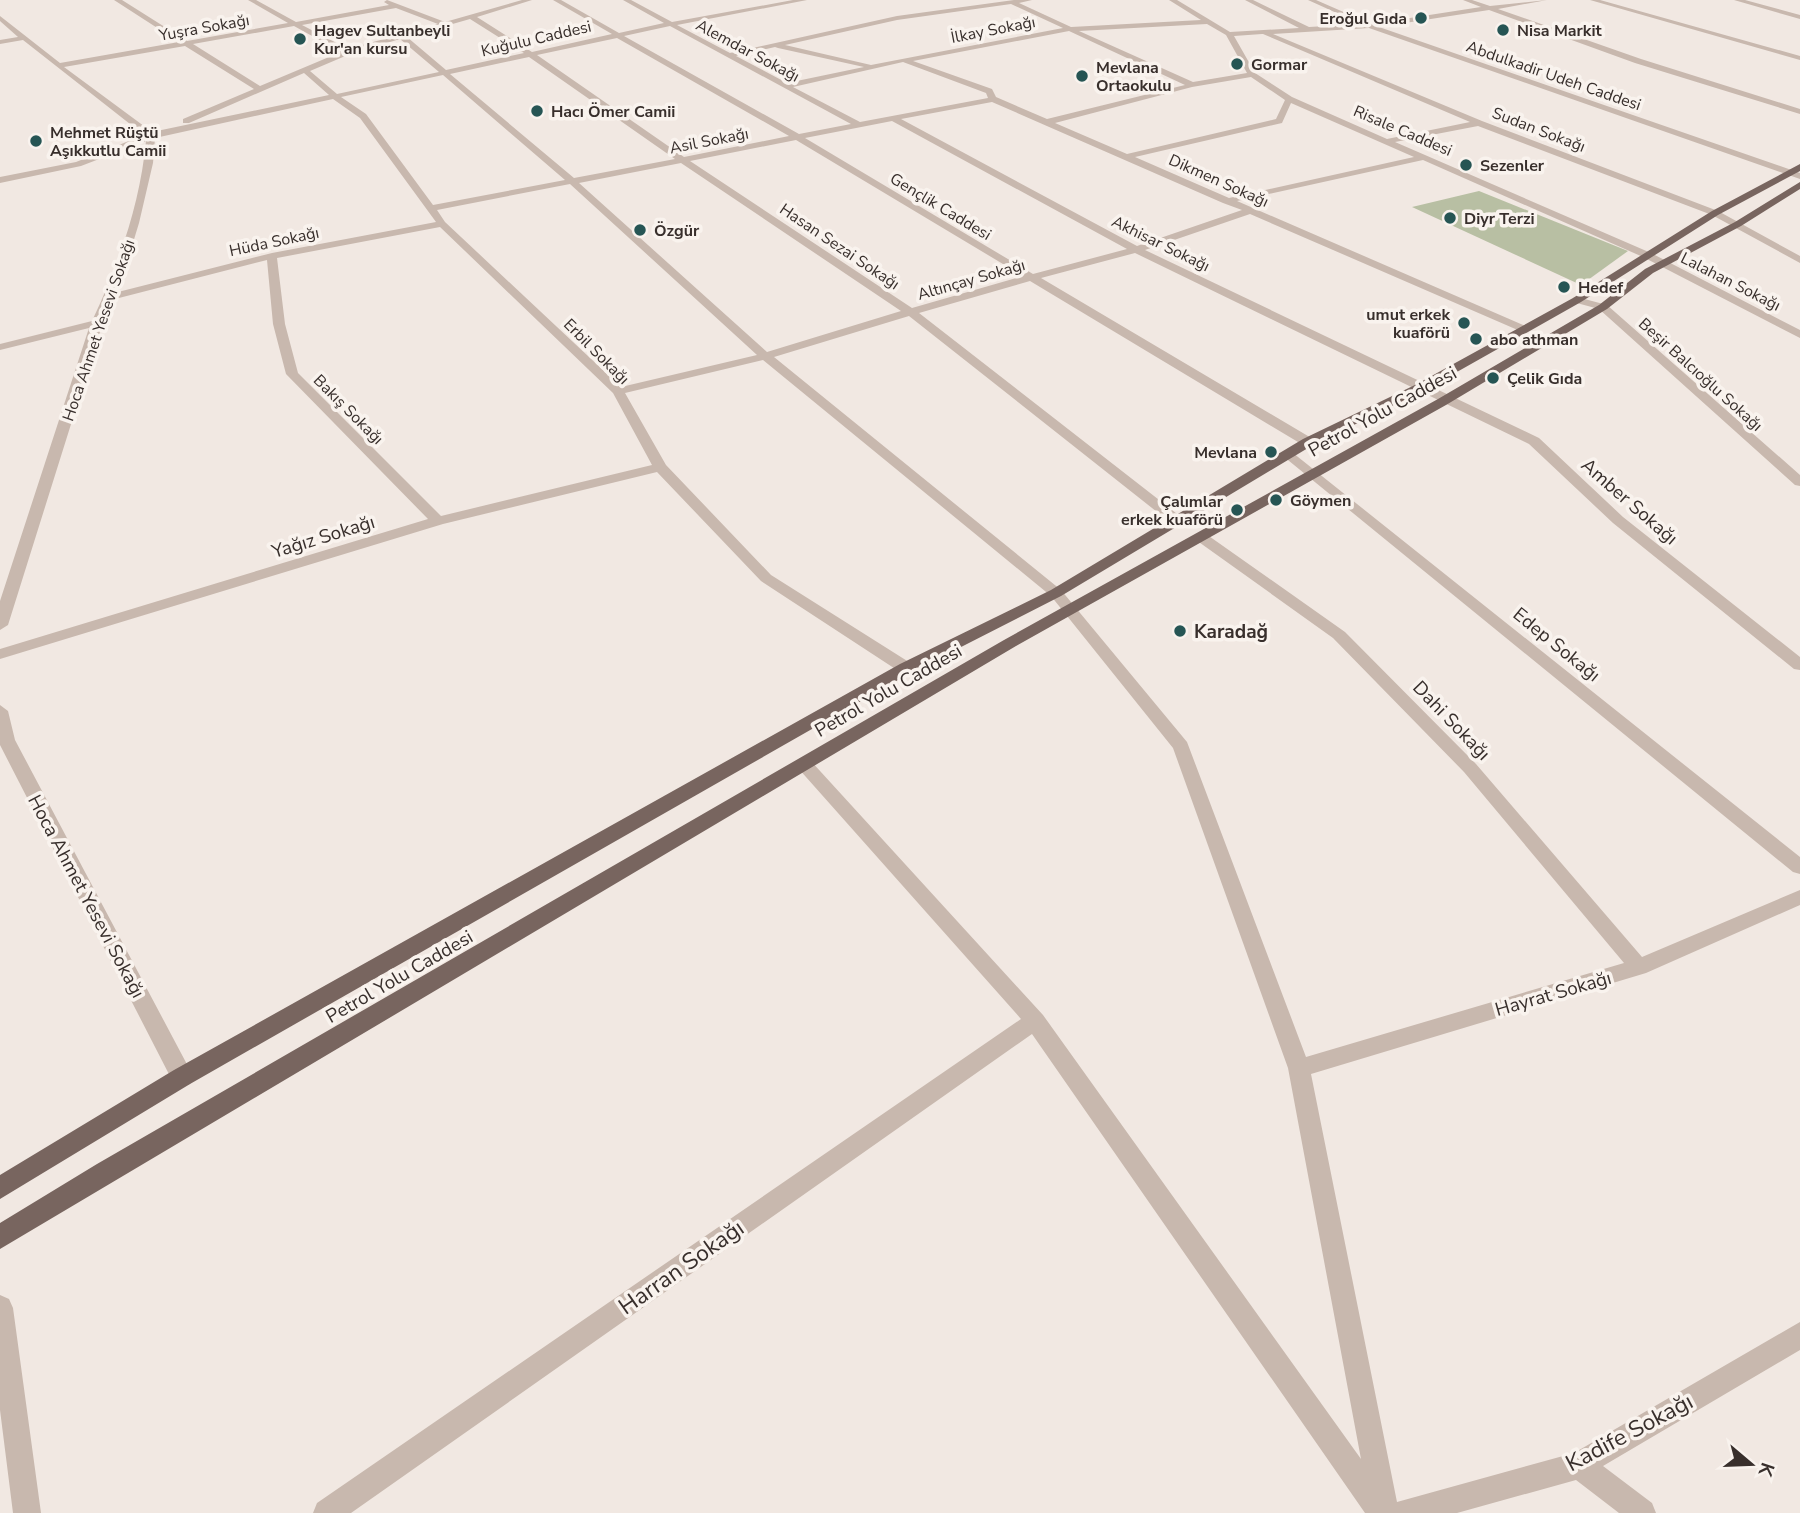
<svg xmlns="http://www.w3.org/2000/svg" width="1800" height="1513" viewBox="0 0 1800 1513" font-family="'Nunito Sans',sans-serif">
<style>
.green{fill:#b8bfa3}
.lines{fill:none;stroke-linecap:round;stroke-linejoin:round}
.minor{fill:#c8b8ae;fill-rule:evenodd}
.major{fill:#78655f;fill-rule:evenodd}
.poi-dot{fill:#265554;stroke:#f9f3ee;stroke-width:2.5}
.labels{text-anchor:middle;stroke-width:7;stroke-linejoin:round;paint-order:stroke}
.far-poi-label{font-size:16px;font-weight:bold;fill:#382f2c;stroke:#f9f3ee;text-anchor:start}
.far-street-label{font-size:16px;fill:#382f2c;stroke:#f9f3ee}
.street-label{font-size:19px;fill:#382f2c;stroke:#f9f3ee}
.poi-label{font-size:19px;font-weight:bold;fill:#382f2c;stroke:#f9f3ee;text-anchor:start}
.near-street-label{font-size:23px;fill:#382f2c;stroke:#f9f3ee}
</style>
<rect width="100%" height="100%" fill="#f1e8e2"/>
<path class="green" d="M1479,191L1628,251L1581,285L1412,207Z"/>
<g class="lines">
<path class="minor" d="M114,0H122L187,41L288,23L248,0H256L296,22L389,5L384,2L387,0L445,22L522,0H532L477,17L532,52L612,34L553,0H561L619,33L664,23L623,0H631L672,22L793,0H807L677,25L730,53L897,16L1014,0H1032L1019,3L1071,27L1201,20L1169,0H1177L1230,32L1299,28L1245,0H1253L1309,27L1361,24L1308,0H1316L1371,24L1481,7L1463,0H1472L1490,6L1547,0L1498,9L1641,59L1800,109V114L1635,63L1489,10L1379,27L1800,173V179L1369,28L1273,34L1482,121L1718,211L1800,256V263L1712,215L1478,126L1395,142L1651,253L1800,330V338L1643,257L1423,160L1237,201L1528,327V331H1520L1250,214L1145,250L1539,438L1623,517L1800,657V670L1794,669L1613,523L1529,444L1135,253L1041,278L1313,439V445H1303L1030,281L919,313L1181,517V523H1171L909,316L774,357L1061,590L1187,742L1306,1057L1624,963L1464,772L1333,638L1196,540V534H1206L1345,632L1476,764L1642,957L1800,890V905L1646,973L1311,1074L1397,1502L1574,1453L1800,1322V1350L1603,1466L1652,1503L1656,1513H1619L1576,1480L1457,1513H1365L1032,1034L351,1513H313L317,1503L1021,1019L798,768L795,764L798,760H810L1043,1015L1361,1459L1288,1068L1173,748L1051,596L763,360L625,393L666,465L771,575L912,664L914,668L912,672H900L761,581L657,472L443,524L0,659V649L428,519L286,374L273,324L267,260L115,299L104,319L8,625L0,630V601L89,328L0,350V344L92,321C119,264 140,204 146,141L81,166L0,183V177L76,162L144,135L23,40L0,44V40L18,37L0,21V16L60,63L179,42ZM1011,4L1063,28L871,65L785,45L897,20ZM396,8L438,24L348,49L302,25ZM470,19L524,53L446,70L407,37ZM1207,24L1226,35L1247,73L1193,82L1079,31ZM294,26L341,52L260,86L193,44ZM670,26L851,124L799,134L624,36ZM1069,31L1185,85L1047,119L996,97L992,89L913,61ZM1262,34H1263L1470,122L1387,139L1292,97L1255,73L1234,36ZM617,38L789,136L684,157L537,55ZM400,39L439,72L337,94L310,71L350,54ZM185,46L254,89L183,119V123H189L304,73L329,95L152,132L64,67ZM775,47L778,48L864,67L787,83L736,56ZM529,57L675,159L574,178L450,74ZM903,62L986,93L988,98L860,122L793,87ZM443,75L565,180L433,205L366,114L341,97ZM1251,77L1285,100L1276,119L1127,154L1055,123L1192,87ZM333,99L360,118L436,222L272,253L118,292L139,223L153,163L155,138ZM992,102L1223,203L1242,210L1137,246L901,119ZM1291,103L1414,157L1229,198L1135,157L1282,123ZM892,121L1127,249L1033,274L805,138ZM796,140L1023,276L912,308L690,161ZM681,163L901,311L767,352L579,183ZM570,184L757,355L621,387L445,222L437,210ZM440,227L613,393L652,465L441,516L298,373L285,324L277,258Z
M1590,0H1600L1800,56V60Z
M1734,0H1745L1800,15V19Z
M1577,297L1607,305L1800,475V486L1795,485L1599,309L1573,302V298Z
M1288,449L1800,857V874L1793,872L1283,456L1281,453Z
M0,705L8,711L15,740L190,1070L193,1077L190,1084L182,1087L174,1084L0,745Z
M0,1295L9,1299L13,1308L41,1513H13L0,1410Z"/>
<path class="major" d="M1800,164V171L1718,215L1581,302L1425,390L1313,445L1061,596L912,672L190,1084L0,1199V1175L174,1070L900,664L1051,590L1303,439L1417,384L1573,298L1712,211Z
M1800,182V189L1741,226L1653,273L1607,309L1446,405L1016,646L0,1249V1223L97,1164L1004,640L1438,399L1599,305L1645,269L1735,222Z"/>
</g>
<g class="poi-dot">
<circle cx="1421" cy="18" r="7"/>
<circle cx="1503" cy="30" r="7"/>
<circle cx="300" cy="39" r="7"/>
<circle cx="1237" cy="64" r="7"/>
<circle cx="1082" cy="76" r="7"/>
<circle cx="537" cy="111" r="7"/>
<circle cx="36" cy="141" r="7"/>
<circle cx="1466" cy="165" r="7"/>
<circle cx="1450" cy="218" r="7"/>
<circle cx="640" cy="230" r="7"/>
<circle cx="1564" cy="287" r="7"/>
<circle cx="1464" cy="323" r="7"/>
<circle cx="1476" cy="339" r="7"/>
<circle cx="1493" cy="378" r="7"/>
<circle cx="1271" cy="452" r="7"/>
<circle cx="1276" cy="500" r="7"/>
<circle cx="1237" cy="510" r="7"/>
<circle cx="1180" cy="631" r="7"/>
</g>
<g class="labels">
<g class="far-poi-label">
<text x="1407" y="24" text-anchor="end">Eroğul Gıda</text>
<text x="314" y="36">Hagev Sultanbeyli<tspan x="314" dy="18">Kur'an kursu</tspan></text>
<text x="1517" y="36">Nisa Markit</text>
<text x="1251" y="70">Gormar</text>
<text x="1096" y="73">Mevlana<tspan x="1096" dy="18">Ortaokulu</tspan></text>
<text x="551" y="117">Hacı Ömer Camii</text>
<text x="50" y="138">Mehmet Rüştü<tspan x="50" dy="18">Aşıkkutlu Camii</tspan></text>
<text x="1480" y="171">Sezenler</text>
<text x="1464" y="224">Diyr Terzi</text>
<text x="654" y="236">Özgür</text>
<text x="1578" y="293">Hedef</text>
<text x="1450" y="320" text-anchor="end">umut erkek<tspan x="1450" dy="18">kuaförü</tspan></text>
<text x="1490" y="345">abo athman</text>
<text x="1507" y="384">Çelik Gıda</text>
<text x="1257" y="458" text-anchor="end">Mevlana</text>
<text x="1290" y="506">Göymen</text>
<text x="1223" y="507" text-anchor="end">Çalımlar<tspan x="1223" dy="18">erkek kuaförü</tspan></text>
</g>
<g class="far-street-label">
<text transform="translate(204 27) rotate(-10)" y="6">Yuşra Sokağı</text>
<text transform="translate(993 29) rotate(-11)" y="6">İlkay Sokağı</text>
<text transform="translate(536 38) rotate(-13)" y="6">Kuğulu Caddesi</text>
<text transform="translate(748 50) rotate(28)" y="6">Alemdar Sokağı</text>
<text transform="translate(1554 75) rotate(19)" y="6">Abdulkadir Udeh Caddesi</text>
<text transform="translate(1539 129) rotate(21)" y="6">Sudan Sokağı</text>
<text transform="translate(1403 130) rotate(23)" y="6">Risale Caddesi</text>
<text transform="translate(709 140) rotate(-11)" y="6">Asil Sokağı</text>
<text transform="translate(1219 180) rotate(24)" y="6">Dikmen Sokağı</text>
<text transform="translate(941 206) rotate(31)" y="6">Gençlik Caddesi</text>
<text transform="translate(274 241) rotate(-12)" y="6">Hüda Sokağı</text>
<text transform="translate(1161 243) rotate(26)" y="6">Akhisar Sokağı</text>
<text transform="translate(840 246) rotate(34)" y="6">Hasan Sezai Sokağı</text>
<text transform="translate(971 279) rotate(-16)" y="6">Altınçay Sokağı</text>
<text transform="translate(1731 281) rotate(27)" y="6">Lalahan Sokağı</text>
<text transform="translate(98 330) rotate(-71)" y="6">Hoca Ahmet Yesevi Sokağı</text>
<text transform="translate(597 351) rotate(45)" y="6">Erbil Sokağı</text>
<text transform="translate(1701 374) rotate(42)" y="6">Beşir Balcıoğlu Sokağı</text>
<text transform="translate(349 409) rotate(45)" y="6">Bakış Sokağı</text>
</g>
<g class="street-label">
<text transform="translate(1382 411) rotate(-29)" y="7">Petrol Yolu Caddesi</text>
<text transform="translate(1630 501) rotate(41)" y="7">Amber Sokağı</text>
<text transform="translate(323 536) rotate(-17)" y="7">Yağız Sokağı</text>
<text transform="translate(1557 644) rotate(39)" y="7">Edep Sokağı</text>
<text transform="translate(888 690) rotate(-30)" y="7">Petrol Yolu Caddesi</text>
<text transform="translate(1452 720) rotate(46)" y="7">Dahi Sokağı</text>
<text transform="translate(87 896) rotate(62)" y="7">Hoca Ahmet Yesevi Sokağı</text>
<text transform="translate(399 976) rotate(-30)" y="7">Petrol Yolu Caddesi</text>
<text transform="translate(1553 993) rotate(-16)" y="7">Hayrat Sokağı</text>
</g>
<g class="poi-label">
<text x="1194" y="638">Karadağ</text>
</g>
<g class="near-street-label">
<text transform="translate(681 1267) rotate(-35)" y="8">Harran Sokağı</text>
<text transform="translate(1629 1432) rotate(-28)" y="8">Kadife Sokağı</text>
</g>
</g>
<g transform="translate(1751 1464) rotate(109)" stroke="#f9f3ee" stroke-width="5" paint-order="stroke">
<path d="M0-5L12 26L0 18L-12 26Z" fill="#382f2c"/>
<text y="-10" font-size="19" font-weight="bold" text-anchor="middle" fill="#382f2c">K</text>
</g>
</svg>
